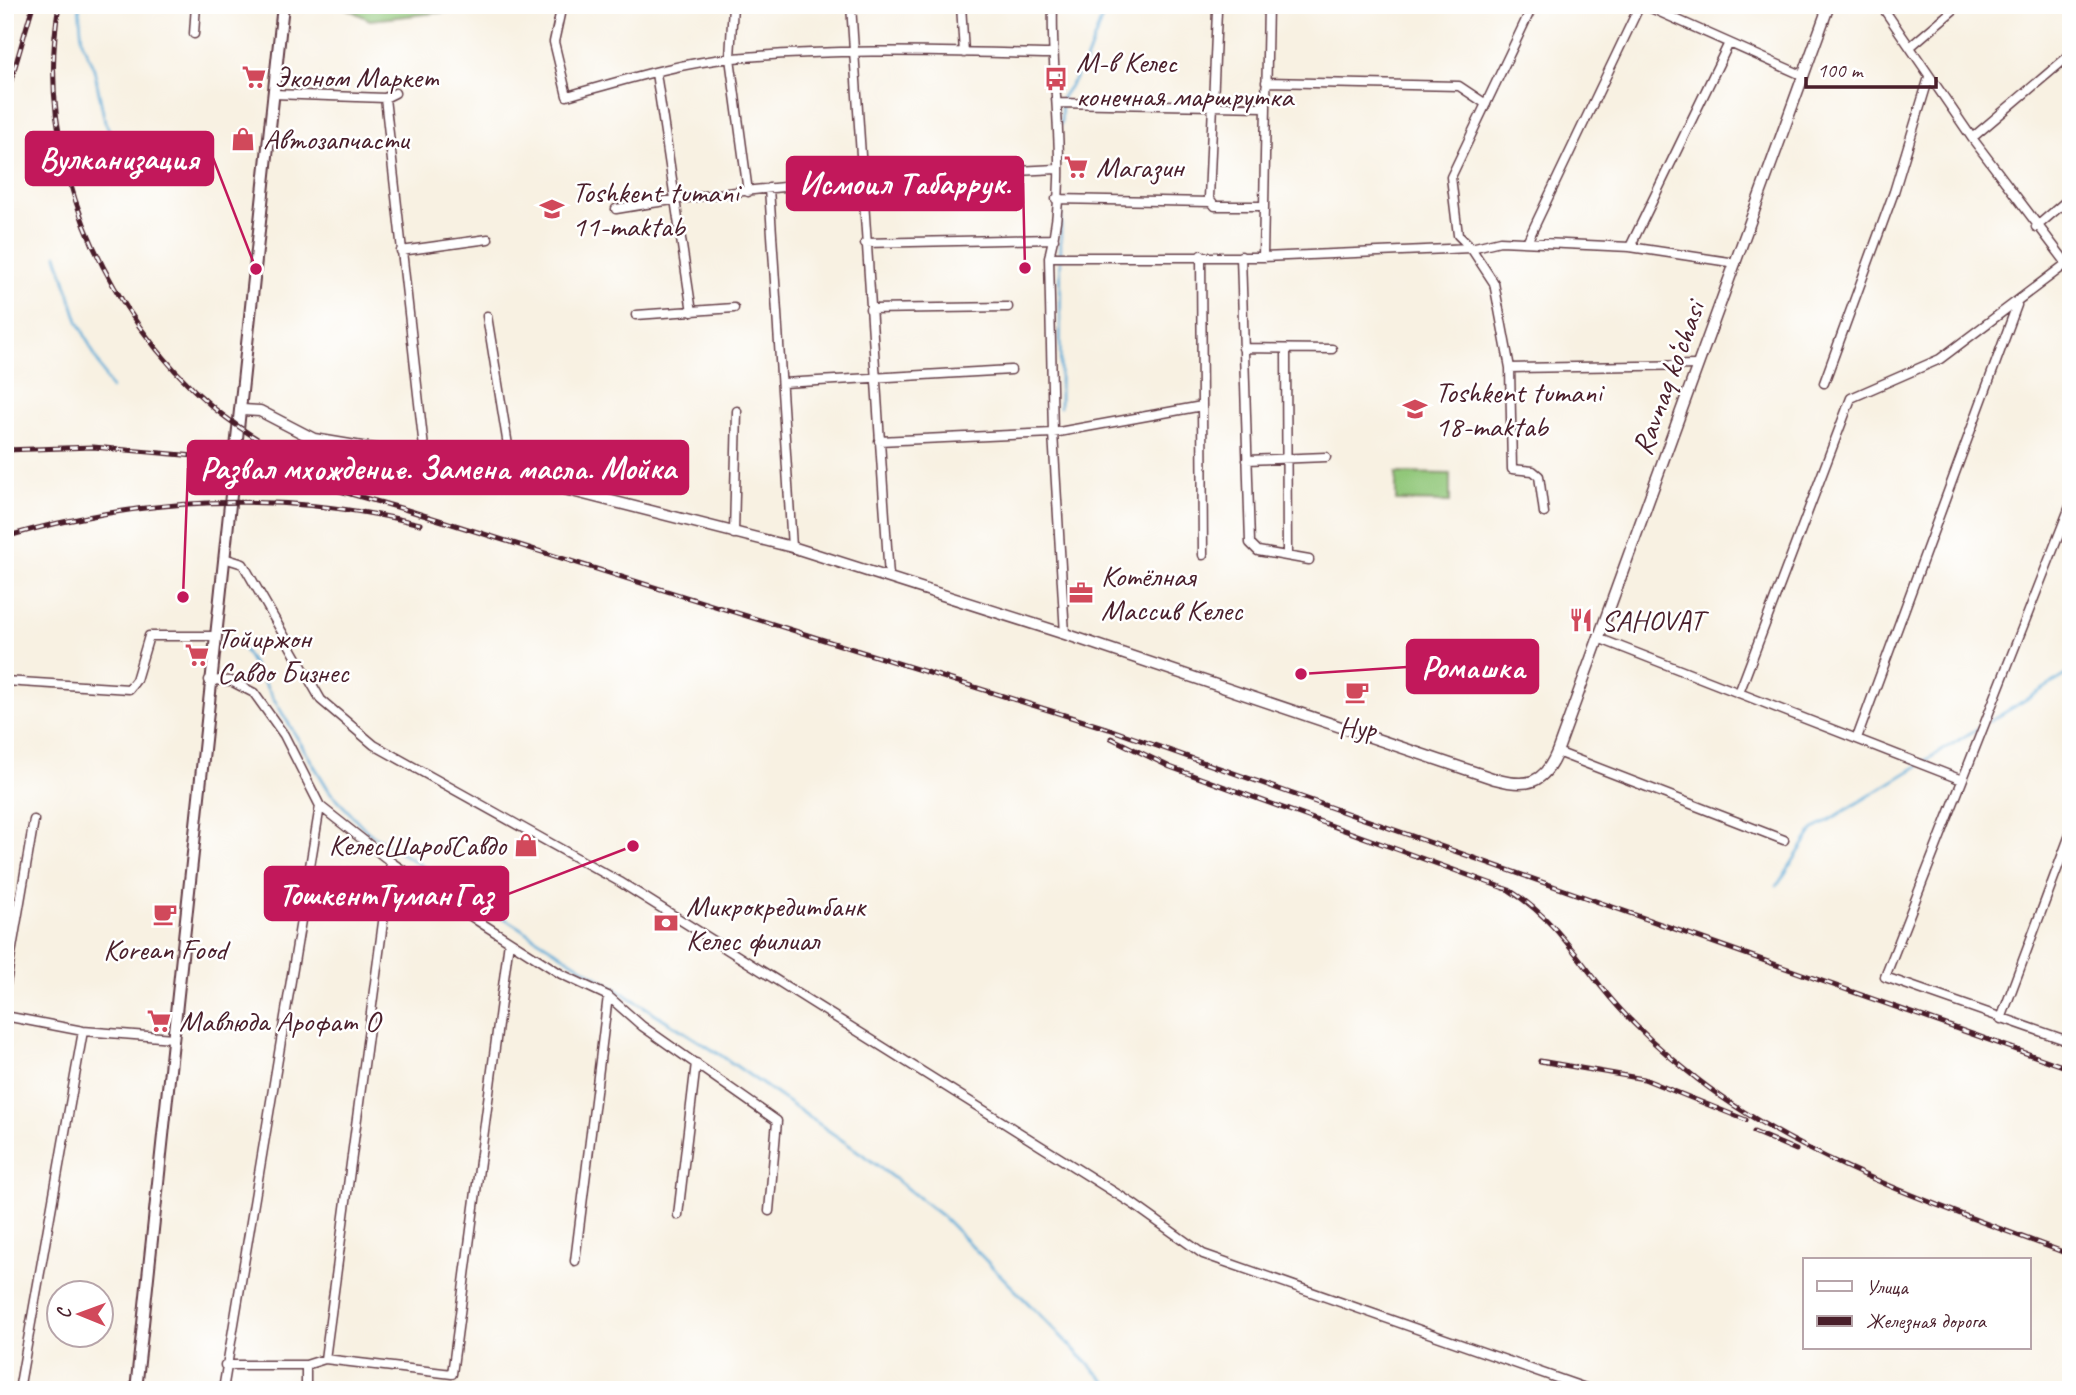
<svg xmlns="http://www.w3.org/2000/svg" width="2076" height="1395" viewBox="0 0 2076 1395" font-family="Caveat,sans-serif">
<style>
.green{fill:#91c779;stroke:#6e7352;stroke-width:2}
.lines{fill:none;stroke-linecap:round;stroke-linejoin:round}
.stream{stroke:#5fabd7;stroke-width:2.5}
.minor-casing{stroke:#643e46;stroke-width:11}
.tertiary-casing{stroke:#643e46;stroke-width:13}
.secondary-casing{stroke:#643e46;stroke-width:14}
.minor{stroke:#fff;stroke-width:8}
.tertiary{stroke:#fff;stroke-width:10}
.secondary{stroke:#fff;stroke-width:10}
.rail-casing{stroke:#4a1f2b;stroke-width:5}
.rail{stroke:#fff;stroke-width:2.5;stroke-dasharray:8;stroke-linecap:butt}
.labels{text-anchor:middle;stroke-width:5;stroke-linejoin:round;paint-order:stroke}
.poi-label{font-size:30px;fill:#4a1f2b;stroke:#fff;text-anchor:start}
.street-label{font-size:30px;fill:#4a1f2b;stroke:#fff}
.leader{fill:none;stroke:#c2185b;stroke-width:2.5}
.callout-dot{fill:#c2185b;stroke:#fff;stroke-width:2.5}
.callout{fill:#c2185b;stroke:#c2185b;stroke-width:2.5}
.callout-label{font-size:32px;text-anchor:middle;font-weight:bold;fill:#fff}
</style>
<rect width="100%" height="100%" fill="#fff"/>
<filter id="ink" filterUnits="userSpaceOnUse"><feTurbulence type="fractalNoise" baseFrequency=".0143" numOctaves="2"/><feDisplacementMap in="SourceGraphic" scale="14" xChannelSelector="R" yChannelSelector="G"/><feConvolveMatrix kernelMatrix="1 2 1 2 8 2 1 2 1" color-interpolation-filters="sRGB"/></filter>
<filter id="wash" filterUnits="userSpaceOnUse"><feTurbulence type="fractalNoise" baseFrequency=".00686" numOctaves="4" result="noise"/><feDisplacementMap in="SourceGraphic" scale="28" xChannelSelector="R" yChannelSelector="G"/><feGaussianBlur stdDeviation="1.57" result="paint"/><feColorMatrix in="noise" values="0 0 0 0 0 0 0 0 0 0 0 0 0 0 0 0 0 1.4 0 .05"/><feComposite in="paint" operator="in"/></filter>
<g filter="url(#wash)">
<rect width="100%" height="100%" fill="#f8f1e2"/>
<path class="green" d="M340,5H509L370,20Z
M1396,473L1450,474V502L1396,501Z"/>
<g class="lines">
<path class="stream" d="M79,5L82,41L94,69L105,122L122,154
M1061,124L1062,97L1084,66L1107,5
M57,255L78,321L111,389
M1060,407L1061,207
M241,645L330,792L368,832L719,1054L869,1159L942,1216L1114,1390
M1989,722L2071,672
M1923,762L1980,727
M1777,886L1813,830L1918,766"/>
</g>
</g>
<g filter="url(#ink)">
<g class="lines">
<g class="minor-casing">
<path id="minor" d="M562,5L554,42L567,96C621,81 677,63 733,58C839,48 945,52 1051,54
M733,5L730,58L748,192
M851,5L889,577
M961,5L964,53
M1053,5C1050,87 1071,176 1049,257L1053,433L1065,634
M1533,5L1451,177L1458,235L1471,248L1494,283L1510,368L1512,469L1533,471L1539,476L1544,513
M1644,5L1804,76
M1881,5L1972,138L2071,269
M1217,11L1209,198L1215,206H1264
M194,34L196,5
M1910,47L1959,5
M656,73L692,312
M1266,82L1459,86L1486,104
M273,94L385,98L395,93
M385,98L425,457
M1057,103L1265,107
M1972,138L2071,54
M769,188L792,547
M1056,199L1210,202
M616,209C762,184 909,176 1057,169
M2036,227L2071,197
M1527,242L1640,5
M865,243L1054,239
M1630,247L1729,43
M401,251L488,239
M1201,255L1203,555
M1241,256L1250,543L1258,551L1309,560
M1049,257H1263L1471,248L1500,241L1630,247L1736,263
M1263,257L1268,5
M870,309L1008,307
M636,315L734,308
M487,316L511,464L508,474
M1243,348L1332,349
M1286,349L1287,556
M1510,368L1698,365
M783,383L1011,370
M1824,383L1894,192L1929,77
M879,441L1053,433L1202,406
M1247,460L1326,457
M2071,504L1885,977L2071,1042
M734,534L737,411
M224,558L243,564L321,700L374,745L620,882L1133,1204L1203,1254L1591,1390
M1598,638L1962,780
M209,680L231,681L254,693L284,735L320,806L391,862L478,921L561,974L608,996L642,1026L777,1121L769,1211
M5,681L129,689L136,680L149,636H216
M1739,693L1851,398L1940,359L2066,264
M1857,738L2017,305
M1557,752L1784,840
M5,989L34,820
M5,1016L83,1031L173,1038
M2001,1019L2071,832
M678,1215L696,1063
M575,1261L608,996
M325,1359L391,862
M225,1365H306L325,1359L452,1374L509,941
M306,1365V1390
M19,1390L83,1031
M223,1390L320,806"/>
</g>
<g class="tertiary-casing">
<path id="tertiary" d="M242,410L260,411L314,439L470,465L792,547L1065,634L1495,779C1527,788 1544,784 1557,752L1829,5"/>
</g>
<g class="secondary-casing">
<path id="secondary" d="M136,1390L283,5"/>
</g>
<use href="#minor" class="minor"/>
<use href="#tertiary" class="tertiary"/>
<use href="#secondary" class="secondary"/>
<g class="rail-casing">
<path id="rail" d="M59,5C33,153 102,313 215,409C252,439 295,462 338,482
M5,16L12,5
M5,101L33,5
M5,450L93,447L206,457L265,470L404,509L1109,729L2071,1069
M5,537C140,497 283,490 420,524
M1111,738L1170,767L1509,890C1550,915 1573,951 1603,989C1626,1018 1656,1046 1686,1070C1792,1158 1943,1207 2071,1255
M1540,1061L1644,1079L1746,1120
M1754,1132L1796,1150"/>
</g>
<use href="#rail" class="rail"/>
</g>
</g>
<defs>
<g id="supermarket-bare" transform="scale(1.89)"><path d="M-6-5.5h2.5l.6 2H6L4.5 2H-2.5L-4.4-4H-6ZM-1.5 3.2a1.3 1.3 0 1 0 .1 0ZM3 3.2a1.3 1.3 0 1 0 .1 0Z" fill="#d1495b" stroke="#fff" stroke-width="2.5" paint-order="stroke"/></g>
<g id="bus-bare" transform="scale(1.89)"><path d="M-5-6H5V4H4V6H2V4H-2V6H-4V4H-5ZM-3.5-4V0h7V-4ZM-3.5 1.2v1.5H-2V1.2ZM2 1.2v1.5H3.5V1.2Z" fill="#d1495b" stroke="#fff" stroke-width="2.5" paint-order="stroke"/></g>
<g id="shop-bare" transform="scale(1.89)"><path d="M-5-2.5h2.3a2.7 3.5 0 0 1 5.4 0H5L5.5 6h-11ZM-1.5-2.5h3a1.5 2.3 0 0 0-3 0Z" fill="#d1495b" stroke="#fff" stroke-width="2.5" paint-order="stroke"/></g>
<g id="school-bare" transform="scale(1.89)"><path d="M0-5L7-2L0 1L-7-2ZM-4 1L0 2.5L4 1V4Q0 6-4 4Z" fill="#d1495b" stroke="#fff" stroke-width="2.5" paint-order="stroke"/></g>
<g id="office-bare" transform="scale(1.89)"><path d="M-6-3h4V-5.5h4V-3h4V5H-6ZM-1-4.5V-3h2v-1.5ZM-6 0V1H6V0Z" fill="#d1495b" stroke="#fff" stroke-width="2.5" paint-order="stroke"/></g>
<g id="restaurant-bare" transform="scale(1.89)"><path d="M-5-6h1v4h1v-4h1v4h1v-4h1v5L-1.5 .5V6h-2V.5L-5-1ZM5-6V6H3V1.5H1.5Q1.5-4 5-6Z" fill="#d1495b" stroke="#fff" stroke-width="2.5" paint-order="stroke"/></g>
<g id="cafe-bare" transform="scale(1.89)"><path d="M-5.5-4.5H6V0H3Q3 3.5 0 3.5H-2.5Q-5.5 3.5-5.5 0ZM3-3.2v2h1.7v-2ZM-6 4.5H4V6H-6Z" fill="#d1495b" stroke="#fff" stroke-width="2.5" paint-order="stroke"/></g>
<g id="bank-bare" transform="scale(1.89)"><path d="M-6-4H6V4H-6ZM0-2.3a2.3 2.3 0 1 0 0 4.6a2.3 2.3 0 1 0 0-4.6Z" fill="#d1495b" stroke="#fff" stroke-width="2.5" paint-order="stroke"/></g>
</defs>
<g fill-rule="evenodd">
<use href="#supermarket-bare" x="254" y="77"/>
<use href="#bus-bare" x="1056" y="79"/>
<use href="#shop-bare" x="243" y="139"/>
<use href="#supermarket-bare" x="1076" y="167"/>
<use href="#school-bare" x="552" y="209"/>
<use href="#school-bare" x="1415" y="409"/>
<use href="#office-bare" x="1081" y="593"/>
<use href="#restaurant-bare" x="1581" y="620"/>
<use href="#supermarket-bare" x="197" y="655"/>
<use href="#cafe-bare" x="1357" y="692"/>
<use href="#shop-bare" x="526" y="845"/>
<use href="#cafe-bare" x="165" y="914"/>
<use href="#bank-bare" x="666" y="923"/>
<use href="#supermarket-bare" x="159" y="1021"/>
</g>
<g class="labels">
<g class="poi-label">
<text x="1076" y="72">М-в Келес<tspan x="1076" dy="34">конечная маршрутка</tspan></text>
<text x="274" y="87">Эконом Маркет</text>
<text x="263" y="149">Автозапчасти</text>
<text x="1096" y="177">Магазин</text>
<text x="572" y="202">Toshkent tumani<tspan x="572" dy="34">11-maktab</tspan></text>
<text x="1435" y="402">Toshkent tumani<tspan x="1435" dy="34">18-maktab</tspan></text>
<text x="1101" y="586">Котёлная<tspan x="1101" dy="34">Массив Келес</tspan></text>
<text x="1601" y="630">SAHOVAT</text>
<text x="217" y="648">Тойиржон<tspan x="217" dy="34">Савдо Бизнес</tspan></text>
<text x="1357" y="737" text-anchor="middle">Нур</text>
<text x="506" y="855" text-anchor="end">КелесШаробСавдо</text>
<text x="686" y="916">Микрокредитбанк<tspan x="686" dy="34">Келес филиал</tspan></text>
<text x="165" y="959" text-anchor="middle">Korean Food</text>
<text x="179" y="1031">Мавлюда Арофат О</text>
</g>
<g class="street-label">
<text transform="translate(1668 378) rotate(-70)" y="10">Ravnaq ko‘chasi</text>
</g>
</g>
<path class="leader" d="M256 269L213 158M1025 268L1023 183M183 597L188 468M1301 674L1407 667M633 846L508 894"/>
<g class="callout-dot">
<circle cx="256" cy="269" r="7"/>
<circle cx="1025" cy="268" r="7"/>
<circle cx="183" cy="597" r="7"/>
<circle cx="1301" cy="674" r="7"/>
<circle cx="633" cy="846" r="7"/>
</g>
<g class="callout">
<rect x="26" y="132" width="187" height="53" rx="7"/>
<rect x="787" y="157" width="236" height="53" rx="7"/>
<rect x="188" y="441" width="500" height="53" rx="7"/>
<rect x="1407" y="640" width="131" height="53" rx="7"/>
<rect x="265" y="867" width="243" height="53" rx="7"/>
</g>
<g class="callout-label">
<text x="119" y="169">Вулканизация</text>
<text x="905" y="194">Исмоил Табаррук.</text>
<text x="438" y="479">Развал мхождение. Замена масла. Мойка</text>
<text x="1473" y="678">Ромашка</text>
<text x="386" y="905">ТошкентТуманГаз</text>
</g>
<rect width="2076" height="1395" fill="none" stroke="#fff" stroke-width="28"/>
<rect x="1803" y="1258" width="228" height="91" fill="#ffffff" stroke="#b7a5aa" stroke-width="2"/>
<rect x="1817" y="1281" width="35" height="10" fill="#ffffff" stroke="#b7a5aa" stroke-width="2"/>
<text x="1866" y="1294" font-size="21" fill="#4a1f2b">Улица</text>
<rect x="1817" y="1316" width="35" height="10" fill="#4a1f2b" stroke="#b7a5aa" stroke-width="2"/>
<text x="1866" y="1328" font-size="21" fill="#4a1f2b">Железная дорога</text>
<g transform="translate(80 1314) rotate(271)"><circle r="33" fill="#ffffff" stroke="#b7a5aa" stroke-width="2"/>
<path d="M0-5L12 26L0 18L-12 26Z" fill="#d1495b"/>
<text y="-10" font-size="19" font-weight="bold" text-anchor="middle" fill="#4a1f2b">С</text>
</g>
<path d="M1806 77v10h130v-10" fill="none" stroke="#4a1f2b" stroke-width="3.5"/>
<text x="1817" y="77" font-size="21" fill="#4a1f2b" stroke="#ffffff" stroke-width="5" paint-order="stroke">100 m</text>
</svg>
